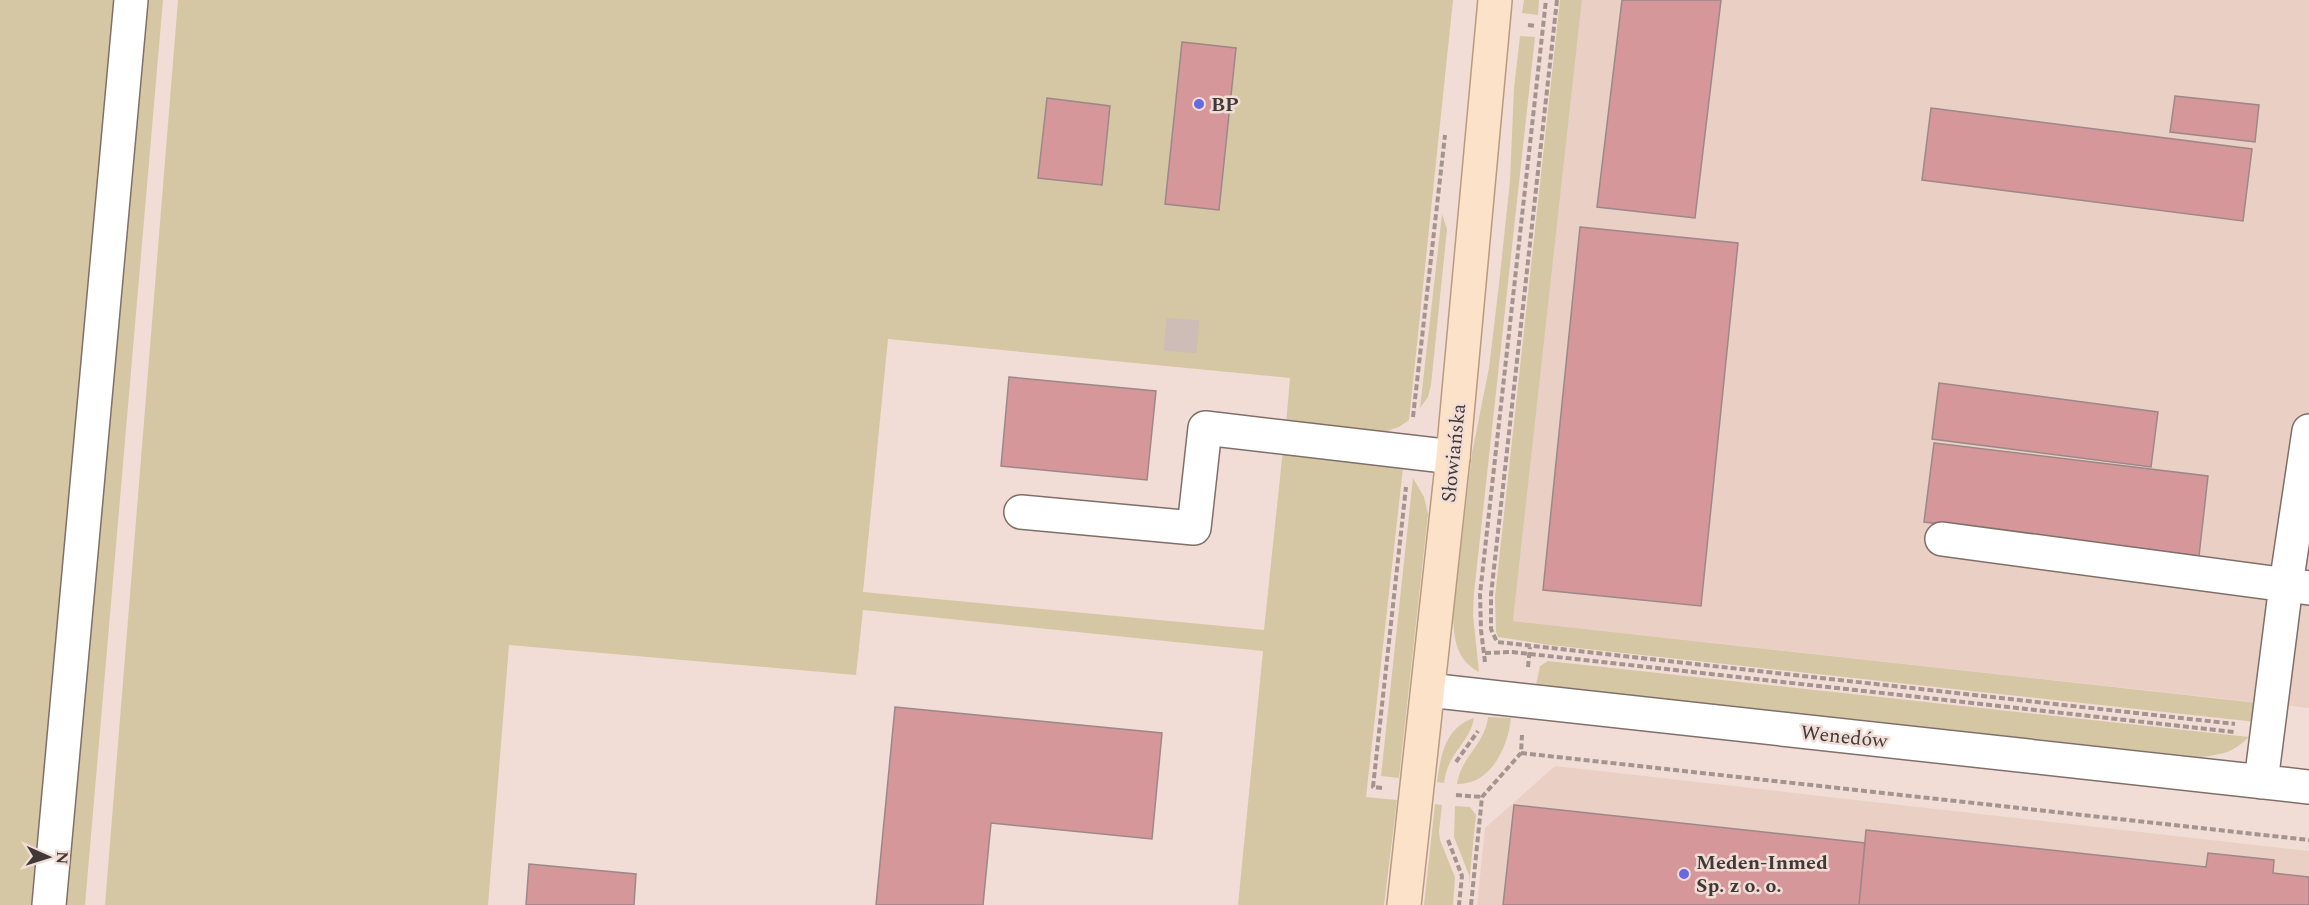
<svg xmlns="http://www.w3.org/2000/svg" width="2309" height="905" viewBox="0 0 2309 905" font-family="Spectral,serif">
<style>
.built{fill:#eacfc5}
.green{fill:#d5c7a3}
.building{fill:#d59799;stroke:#9c8889;stroke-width:1.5}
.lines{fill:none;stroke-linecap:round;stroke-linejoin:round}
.minor-tunnel{stroke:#cebcb6;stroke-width:33;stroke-dasharray:33 16;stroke-linecap:butt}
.minor-casing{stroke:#7f6f68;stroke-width:36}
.major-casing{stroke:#b99a7e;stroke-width:36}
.path{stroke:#a39490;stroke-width:4;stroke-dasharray:6 3;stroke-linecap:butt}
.minor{stroke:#fff;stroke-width:33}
.major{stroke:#fbe2c8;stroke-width:33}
.poi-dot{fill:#6868e1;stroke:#f1ddd6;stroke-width:2}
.labels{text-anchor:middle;stroke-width:5;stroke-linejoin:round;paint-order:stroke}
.poi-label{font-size:20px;font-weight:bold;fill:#413937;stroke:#f1ddd6;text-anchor:start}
.street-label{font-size:20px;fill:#413937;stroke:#f1ddd6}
</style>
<rect width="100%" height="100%" fill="#f1ddd6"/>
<path class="built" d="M1582,0H2309V708L1513,621Z
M1555,766L2309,851V905H1477L1485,828Z"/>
<path class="green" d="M0,0H163L85,905H0Z
M178,0H1453L1409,420L1399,427L1381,433L1286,424L1290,378L888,339L863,592L1264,630L1283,449L1396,464L1403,468L1366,797L1397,800L1384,905H1238L1263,651L863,610L856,675L509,645L488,905H105Z
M1524,0H1539L1538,15L1522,13Z
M1560,0H1582L1513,621L2258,703L2256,722L1550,645L1498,637L1496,632L1495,597Z
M1520,36L1535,37L1474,593L1473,615L1479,672C1456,660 1454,639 1453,615L1472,453L1489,368L1499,284L1510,181L1514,88Z
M1442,214L1447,229L1431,385L1428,397L1420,408Z
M1413,478L1424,497L1428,514L1399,778L1381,776Z
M1548,661L2249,737C2232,753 2224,754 2201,757L1536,685L1540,666Z
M1488,717L1511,718C1508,747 1491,785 1457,784C1461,756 1485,745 1488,717Z
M1474,718C1469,745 1448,751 1444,783L1437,782C1441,754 1445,728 1474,718Z
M1435,804L1442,805L1439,831L1440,840L1455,877L1453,905H1424Z
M1455,806L1470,807L1476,815L1469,884V875L1454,837Z"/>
<path class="building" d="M1622,0H1721L1695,218L1597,207Z
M1182,42L1236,48L1219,210L1165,204Z
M2175,96L2259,105L2255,142L2170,132Z
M1047,98L1110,106L1102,185L1038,178Z
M1931,108L2252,149L2243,221L1922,180Z
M1580,227L1738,243L1701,606L1543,590Z
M1009,377L1156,391L1147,480L1001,466Z
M1939,383L2158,412L2151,467L1932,439Z
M1934,443L2208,476L2199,556L1924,522Z
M895,707L1162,733L1152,839L991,823L983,905H876Z
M1514,805L1865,843L1859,905H1503Z
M1866,830L2206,867L2208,853L2274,860L2273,873L2309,877V905H1859Z
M529,864L636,874L634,905H526Z"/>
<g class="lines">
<path class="minor-tunnel" d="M1165,334L1200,337"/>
<g class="minor-casing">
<path id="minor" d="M1021,512L1194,528L1205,428L1453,457
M1942,539L2309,588
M1428,690L2309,787
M2261,782L2286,585L2309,431
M49,905L131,0"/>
</g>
<g class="major-casing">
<path id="major" d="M1404,905L1453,457L1495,0"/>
</g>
<path class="path" d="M1557,0L1491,595V629L1497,642L2235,724
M1528,25L1536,26
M1413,417L1445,135
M1485,653L1512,652L2234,732
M1485,662L1481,630L1480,594L1546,0
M1528,667L1530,647
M1521,753L2309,840
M1456,762L1478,731
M1382,788L1373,787L1406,487
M1456,795L1482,797
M1448,840L1462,876L1459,905
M1471,905L1482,797L1521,753L1522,735"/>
<use href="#minor" class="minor"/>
<use href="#major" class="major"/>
</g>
<g class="poi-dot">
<circle cx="1199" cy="104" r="6"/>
<circle cx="1684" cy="874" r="6"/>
</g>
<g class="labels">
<g class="poi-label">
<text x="1211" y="111">BP</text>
<text x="1696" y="869">Meden-Inmed<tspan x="1696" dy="23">Sp. z o. o.</tspan></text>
</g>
<g class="street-label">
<text transform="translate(1453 453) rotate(-84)" y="7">Słowiańska</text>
<text transform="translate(1844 736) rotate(6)" y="7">Wenedów</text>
</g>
</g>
<g transform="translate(48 857) rotate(93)" stroke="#f1ddd6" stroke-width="4.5" paint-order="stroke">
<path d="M0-4.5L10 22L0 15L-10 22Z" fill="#413937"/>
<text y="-9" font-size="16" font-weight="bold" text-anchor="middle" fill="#413937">N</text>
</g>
</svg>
